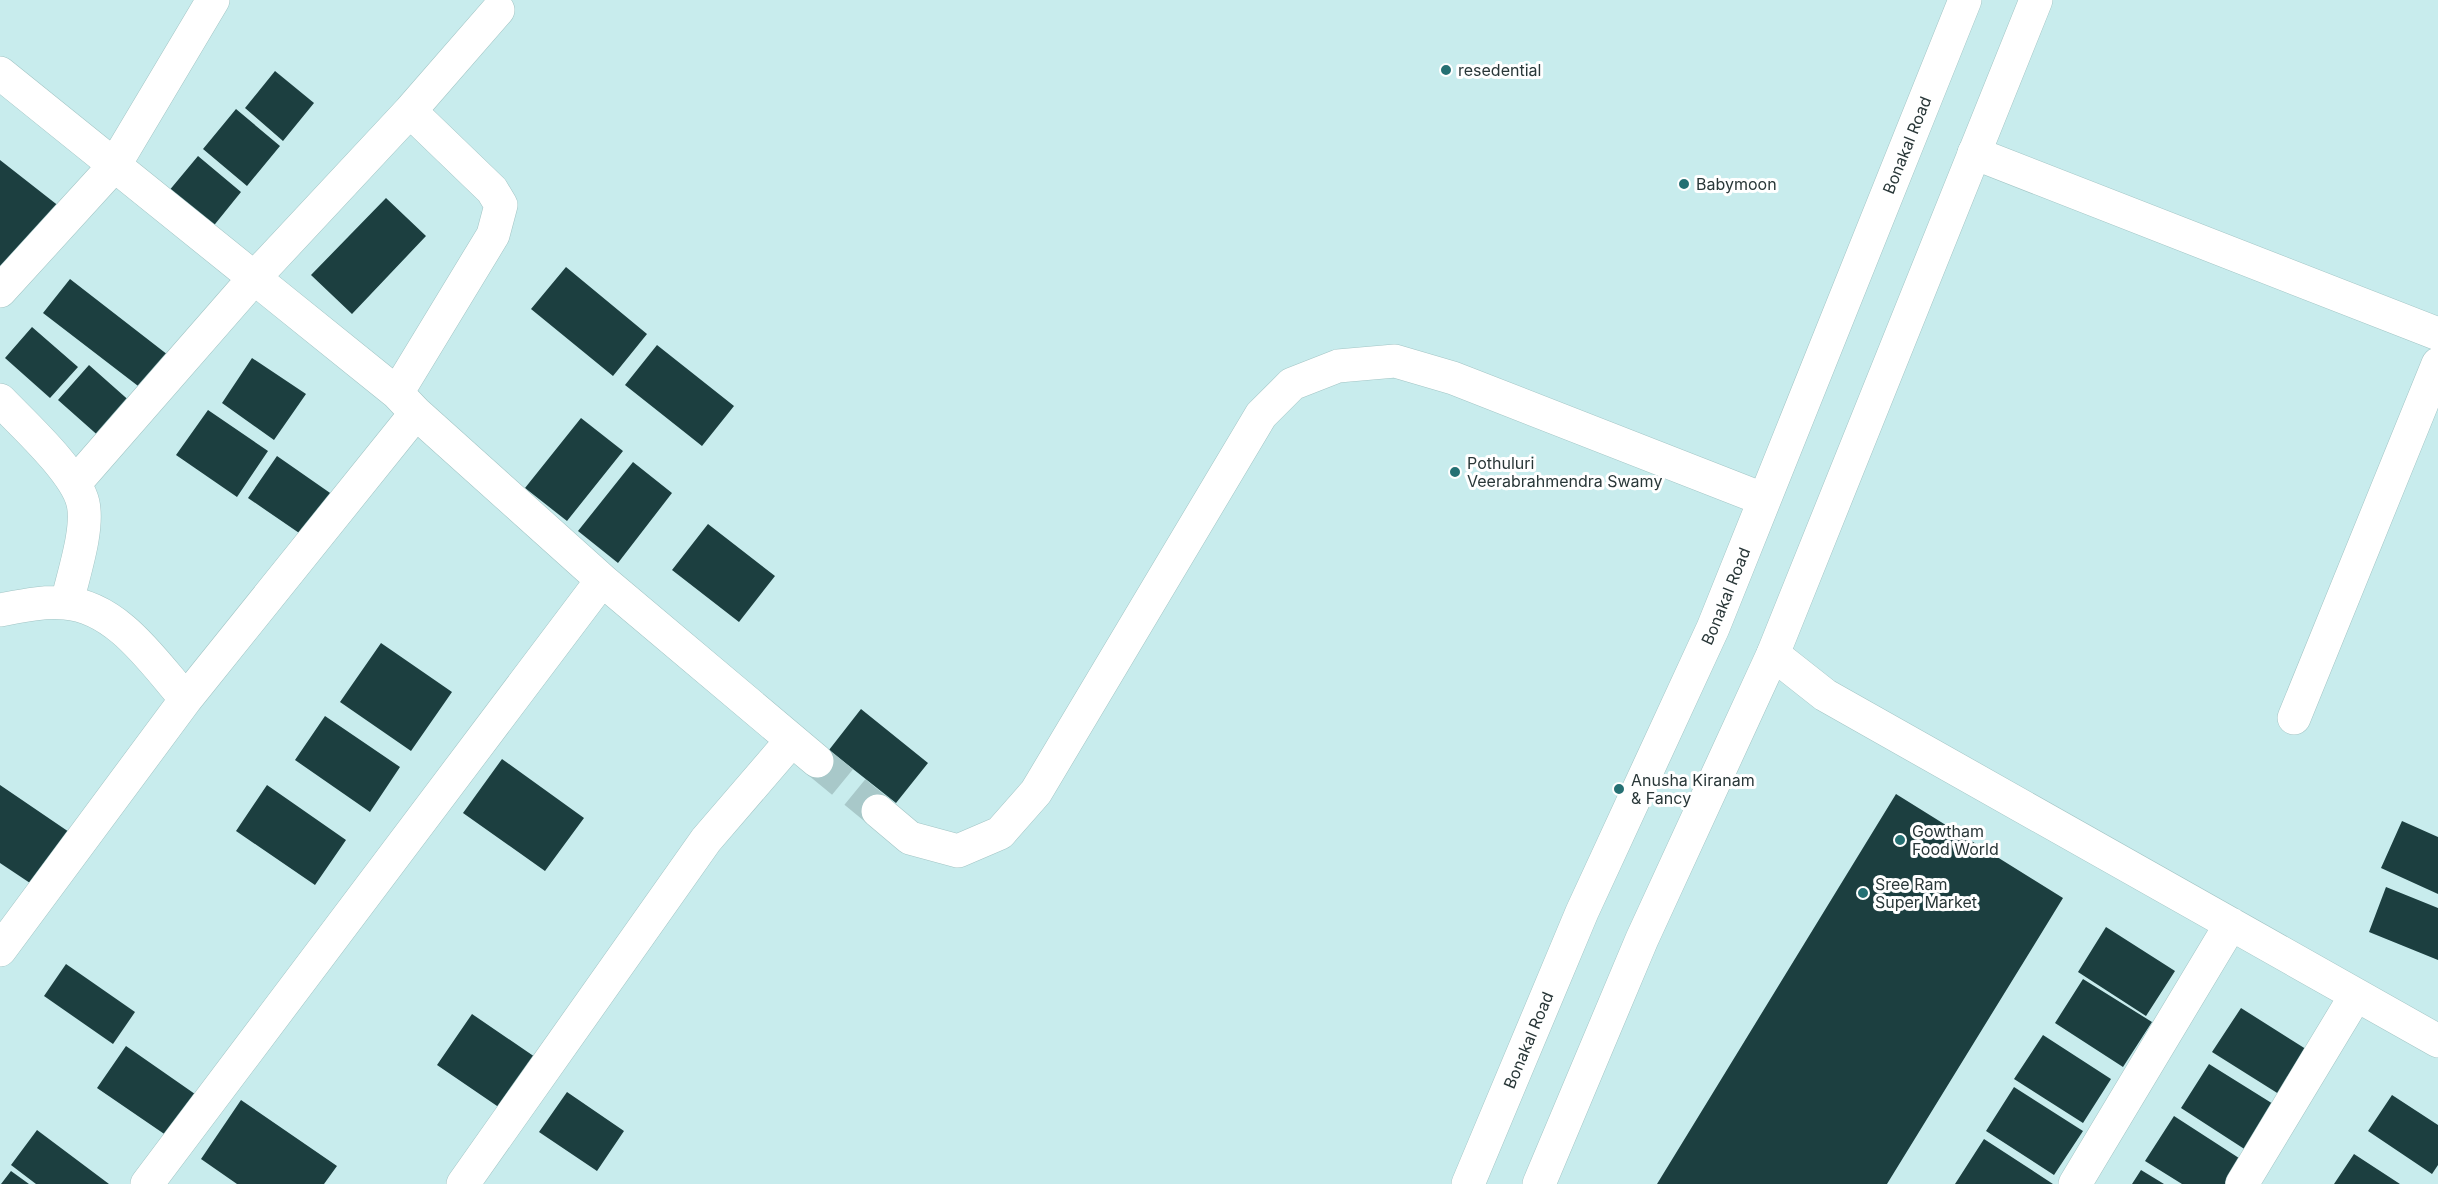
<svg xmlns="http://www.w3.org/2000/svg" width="2438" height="1184" viewBox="0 0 2438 1184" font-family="Inter,sans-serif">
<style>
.building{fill:#1c3f40}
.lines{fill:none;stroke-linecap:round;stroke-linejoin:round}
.minor-tunnel{stroke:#a8c8c9;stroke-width:33;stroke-dasharray:33 16;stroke-linecap:butt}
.minor-casing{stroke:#a2c5c5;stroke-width:34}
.secondary-casing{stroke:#a2c5c5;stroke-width:34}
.minor{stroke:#fff;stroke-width:33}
.secondary{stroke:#fff;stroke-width:33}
.poi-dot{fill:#257073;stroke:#fff;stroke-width:2}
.labels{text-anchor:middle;stroke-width:6;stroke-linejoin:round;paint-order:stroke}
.poi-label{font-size:16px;fill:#293738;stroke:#fff;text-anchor:start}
.street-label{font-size:16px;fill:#293738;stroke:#fff}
</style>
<rect width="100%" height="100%" fill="#c8eced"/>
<path class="building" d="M275,71L314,103L283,141L245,108Z
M236,109L280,146L247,186L203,149Z
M198,156L241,192L207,234L163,198Z
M0,160L60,207L0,274Z
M386,198L426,236L352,314L311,275Z
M566,267L647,334L613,376L531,309Z
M70,279L168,355L142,389L43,313Z
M32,327L78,367L50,398L5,358Z
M657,345L734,406L702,446L625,385Z
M252,358L306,394L274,440L222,403Z
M89,365L133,404L102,439L58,400Z
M208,410L268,451L237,497L176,455Z
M581,418L623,451L567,521L525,488Z
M277,456L333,495L305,537L248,498Z
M633,462L672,493L618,563L578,531Z
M708,524L775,576L739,622L672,570Z
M381,643L452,692L411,751L340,702Z
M861,709L928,763L896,803L829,750Z
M325,716L400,767L370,812L295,760Z
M502,759L584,818L545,871L463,813Z
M0,785L72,834L36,887L0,863Z
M267,785L346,840L315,885L236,831Z
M1896,794L2063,898L1887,1184H1657Z
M2402,821L2438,837V894L2381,868Z
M2386,887L2438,908V960L2369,932Z
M2106,927L2175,971L2146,1016L2078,972Z
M66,964L135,1012L113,1044L44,996Z
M2083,979L2152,1022L2123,1067L2055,1023Z
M2241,1008L2309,1051L2282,1096L2212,1052Z
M472,1014L535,1057L500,1108L437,1065Z
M2043,1035L2111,1079L2083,1123L2014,1079Z
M126,1046L205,1101L176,1142L97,1088Z
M2209,1064L2278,1107L2249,1152L2181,1108Z
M2014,1087L2083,1131L2054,1175L1986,1131Z
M567,1092L624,1131L597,1171L539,1132Z
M2392,1095L2438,1125V1165L2432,1174L2368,1131Z
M241,1100L337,1166L324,1184H237L201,1159Z
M2174,1116L2242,1160L2227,1184H2182L2145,1161Z
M37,1130L109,1184H36L11,1165Z
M1984,1139L2053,1184H1955Z
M2354,1154L2400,1184H2334Z
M2141,1170L2164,1184H2132Z
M11,1171L29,1184H1Z"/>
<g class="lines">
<path class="minor-tunnel" d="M817,761L878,811"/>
<g class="minor-casing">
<path id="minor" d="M0,73L397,393L416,413L602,580L817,761
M1974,153L2438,334
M0,291L114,166L213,0
M397,393L493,235L501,205L492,190L410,111
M0,400C23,424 76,472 83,503C89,530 73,575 67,603
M76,482L255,277L410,111L498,10
M0,610C21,606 43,601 65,603C118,607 154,663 186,699
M1773,654L1825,695L2438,1041
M2294,718L2438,364
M878,811L910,838L958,851L1000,833L1036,792L1261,415L1292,384L1338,366L1395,361L1453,378L1763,499
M0,950L186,699L416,413
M147,1184L602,580
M463,1184L706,840L792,740
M2075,1184L2231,924
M2242,1184L2356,995"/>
</g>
<g class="secondary-casing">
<g id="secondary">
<path id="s1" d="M1468,1184L1582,912L1713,628L1965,0"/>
<path d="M1539,1184L1642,939L1773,654L2036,0"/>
</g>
</g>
<use href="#minor" class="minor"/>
<use href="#secondary" class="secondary"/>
</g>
<g class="poi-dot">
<circle cx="1446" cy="70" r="6"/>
<circle cx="1684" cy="184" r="6"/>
<circle cx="1455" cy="472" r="6"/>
<circle cx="1619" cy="789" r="6"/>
<circle cx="1900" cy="840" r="6"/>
<circle cx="1863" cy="893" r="6"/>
</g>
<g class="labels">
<g class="poi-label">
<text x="1458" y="76">resedential</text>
<text x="1696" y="190">Babymoon</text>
<text x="1467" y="469">Pothuluri<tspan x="1467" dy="18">Veerabrahmendra Swamy</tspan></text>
<text x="1631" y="786">Anusha Kiranam<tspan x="1631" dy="18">&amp; Fancy</tspan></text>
<text x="1912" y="837">Gowtham<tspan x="1912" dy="18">Food World</tspan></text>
<text x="1875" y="890">Sree Ram<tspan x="1875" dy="18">Super Market</tspan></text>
</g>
<g class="street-label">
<text dy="6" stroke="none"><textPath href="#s1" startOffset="1128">Bonakal Road</textPath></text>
<text dy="6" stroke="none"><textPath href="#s1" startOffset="642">Bonakal Road</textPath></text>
<text dy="6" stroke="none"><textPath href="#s1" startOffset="156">Bonakal Road</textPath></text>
</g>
</g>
</svg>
